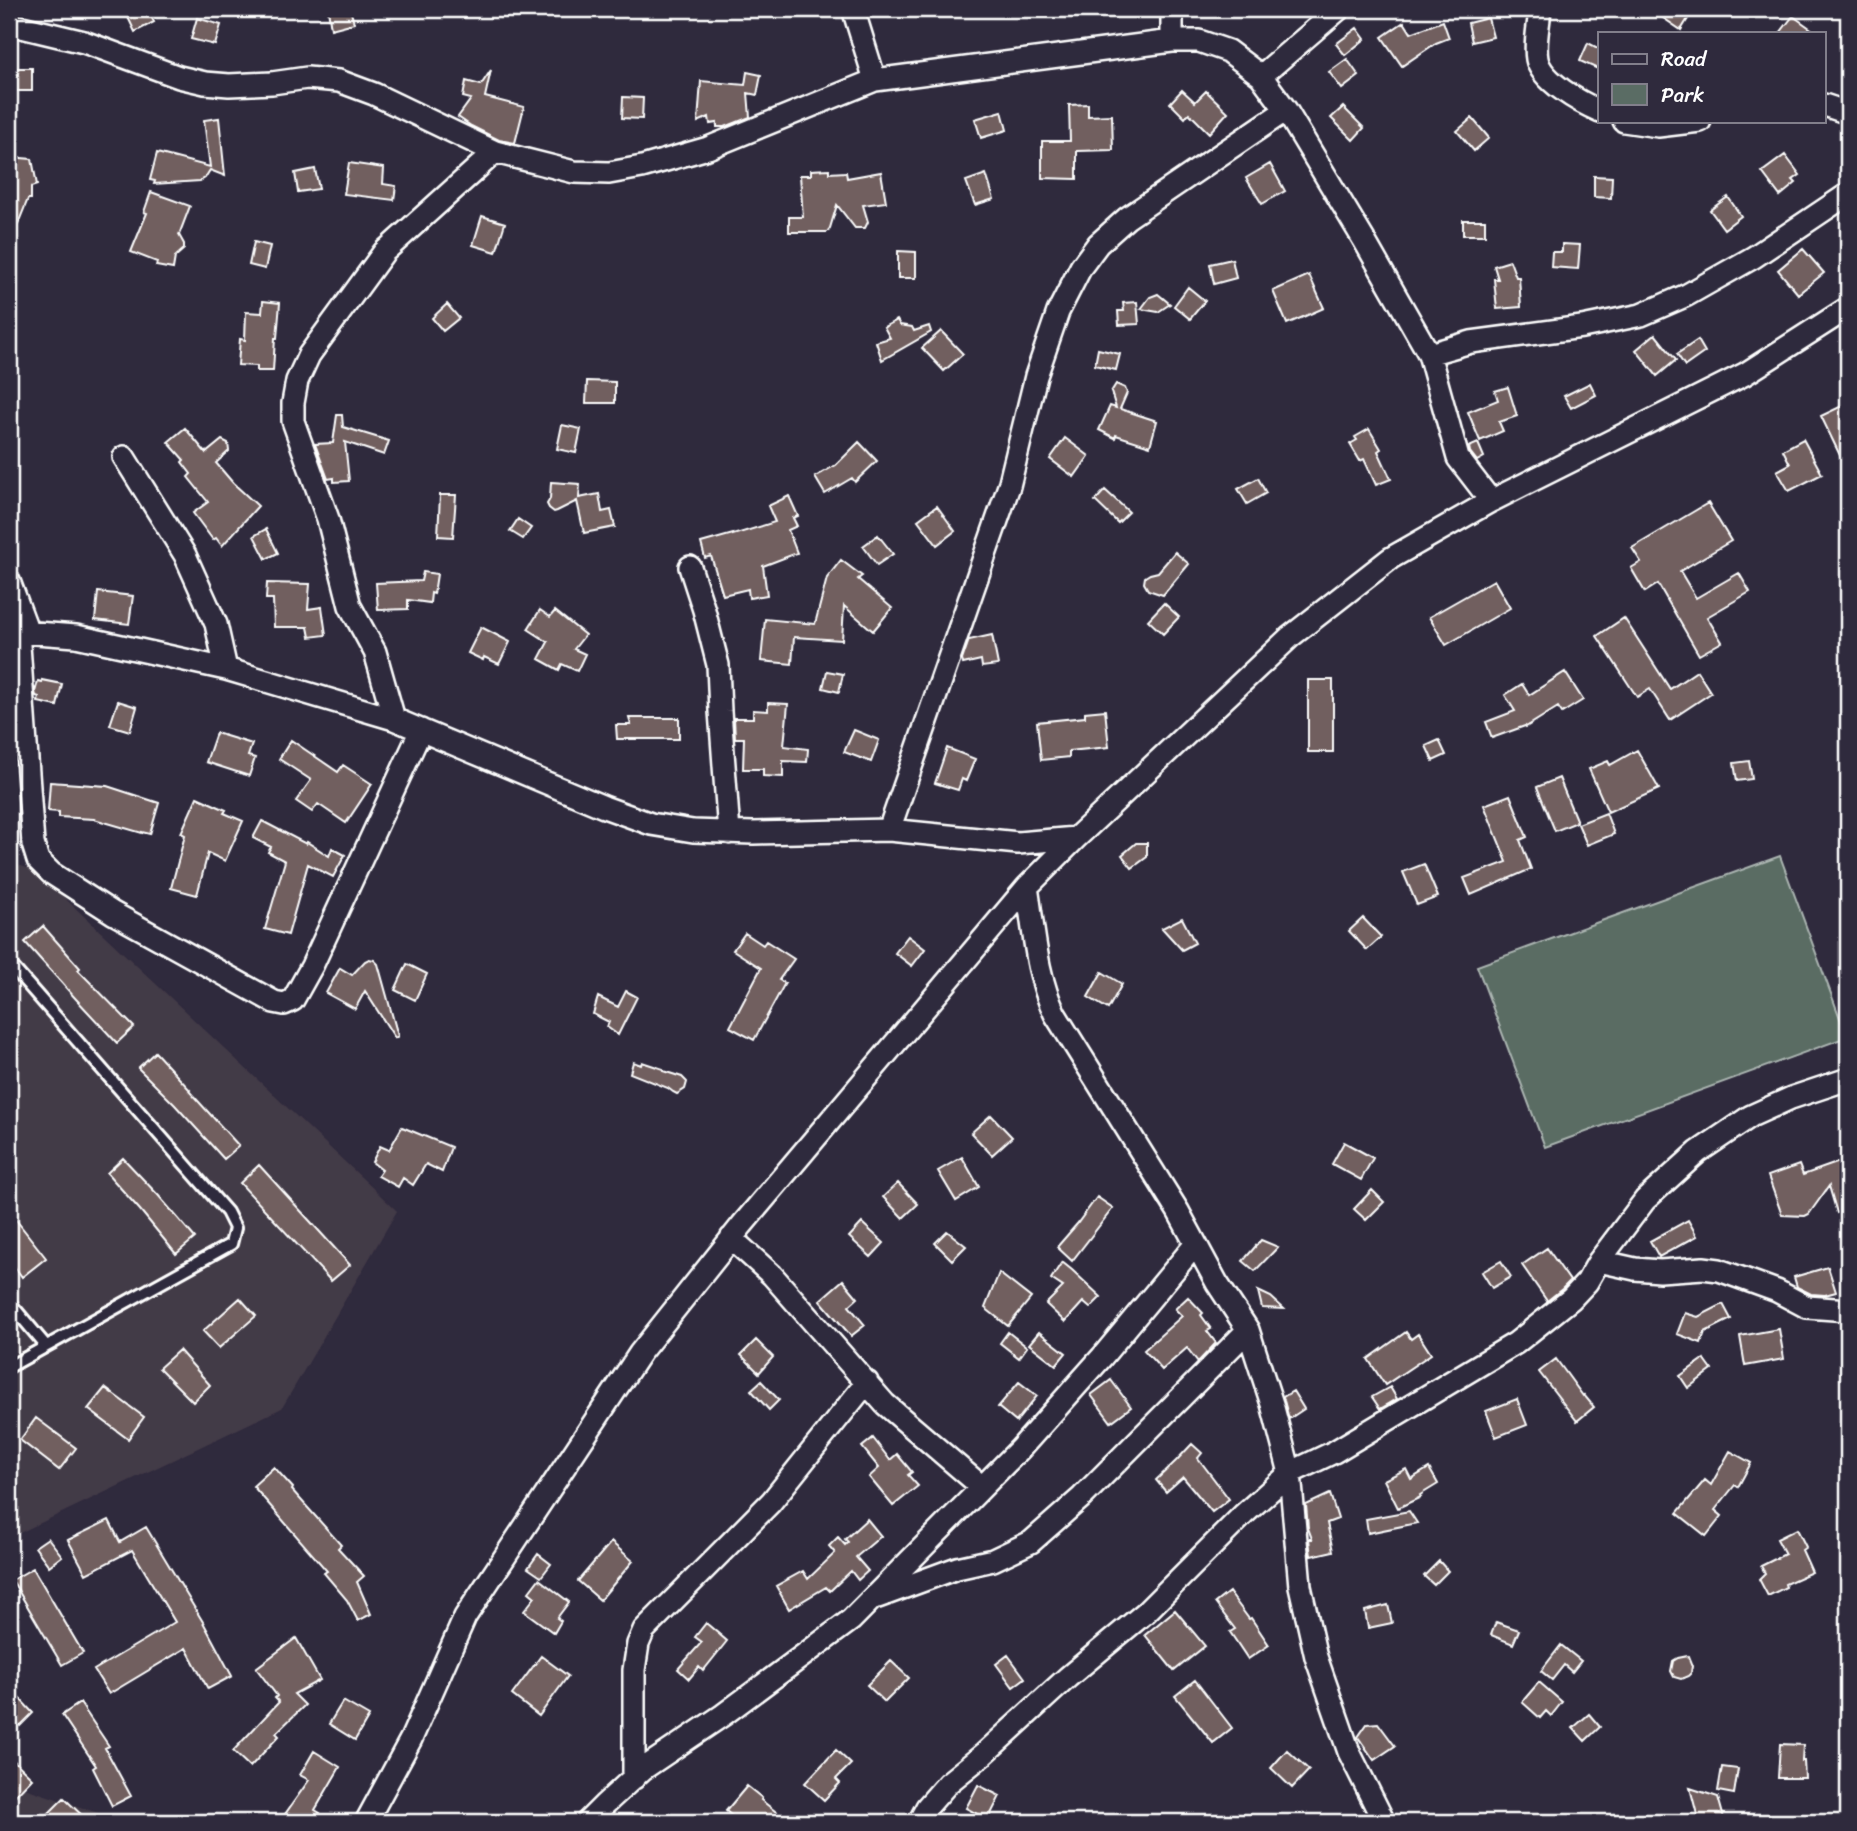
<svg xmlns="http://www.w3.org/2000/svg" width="1857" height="1831" viewBox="0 0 1857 1831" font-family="Sriracha,sans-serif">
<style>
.built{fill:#433a47}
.green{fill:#5a6c64;stroke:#acb6b2;stroke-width:2}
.building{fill:#715e5e;stroke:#fff;stroke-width:2}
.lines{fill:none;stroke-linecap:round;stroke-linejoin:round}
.service-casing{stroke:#fff;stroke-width:16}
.minor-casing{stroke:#fff;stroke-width:26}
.service{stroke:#2f2a3d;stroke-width:10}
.minor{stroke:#2f2a3d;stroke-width:21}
</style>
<rect width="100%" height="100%" fill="#2f2a3d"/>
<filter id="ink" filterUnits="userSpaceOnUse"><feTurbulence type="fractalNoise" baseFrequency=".0143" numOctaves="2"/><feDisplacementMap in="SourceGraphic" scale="14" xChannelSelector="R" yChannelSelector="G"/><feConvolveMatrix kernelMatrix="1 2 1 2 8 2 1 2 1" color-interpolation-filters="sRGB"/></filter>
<g filter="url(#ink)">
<path class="built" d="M9,862L36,871L397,1211L282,1408L9,1538Z
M9,1774L19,1786L124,1822H9Z"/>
<path class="green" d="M1780,856L1847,1037L1545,1147L1477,966Z"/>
<path class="building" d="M124,9H147L154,22L135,32Z
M328,9H350L354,23L331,29Z
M1650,9H1694L1681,30Z
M1793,16L1817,33H1780Z
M197,18L221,25L215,45L191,39Z
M1488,18L1493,37L1472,42L1468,23Z
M1443,21L1449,38L1436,43L1402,66L1382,37L1404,22L1411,33Z
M1357,28L1365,39L1345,55L1336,44Z
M1588,43L1600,49V70L1580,61Z
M1347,59L1359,76L1342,89L1329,72Z
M9,68H32V91H9Z
M491,70L485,97L524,107L515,143L499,140L471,126L458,117L471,99L463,97L466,81L481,85Z
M747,72L761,75L757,95L748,93L750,117L725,127H717V123L710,124L709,117L698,122L701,81L745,85Z
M1182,90L1195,102L1206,91L1228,112L1209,133L1189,113L1185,118L1170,103Z
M623,97L643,98L642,119L622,118Z
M1088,104V116L1112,115L1113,150L1077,151V179L1042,178V141H1070L1069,105Z
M1343,107L1364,128L1353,140L1331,118Z
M1002,111L1007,130L981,138L975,119Z
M219,118L225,176L210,170L205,178L200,181L154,184L155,181L150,180L157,153L210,167L204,120Z
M1472,118L1489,138L1474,151L1457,131Z
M1785,155L1800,175L1793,180L1796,183L1780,196L1762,172Z
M9,157L32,159L37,185L31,187V199H28L9,246Z
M349,163L384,168L383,184L396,186L394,200L344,194Z
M1270,164L1285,191L1262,204L1246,178Z
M315,169L319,189L298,192L295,173Z
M829,169V173L846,172L847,178L881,172L886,202L863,205L868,222L865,228H855L837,205L830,228L827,232H789V217H803L800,175H811V170Z
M986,174L994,199L975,205L966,181Z
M1594,176L1612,177L1611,198L1594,197Z
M151,192L190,206L179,235L184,244V249L175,257L173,269L156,266L157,262L131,252L147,213L144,212Z
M1728,197L1741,216L1724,229L1710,210Z
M482,216L505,223L496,252L473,245Z
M1463,220H1485V235H1463Z
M254,242L270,246L265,269L249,265Z
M1562,244L1580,245L1578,269L1551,267L1552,252H1562Z
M1803,249L1824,273L1798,294L1778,270Z
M898,251L916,252V278H898Z
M1232,259L1236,278L1214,284L1210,264Z
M1510,261L1516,277H1519L1521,307L1497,309L1494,279H1498L1494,266Z
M1309,275L1324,308L1287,324L1273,291Z
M1188,287L1205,301L1190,319L1174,306Z
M1158,294L1170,304L1158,312L1141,309L1150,297Z
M263,301L280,303L277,338H275L273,371H257V366L238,365L240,339L245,340L246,312L262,313Z
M1137,302L1139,324L1119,325L1118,311H1124L1123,303Z
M447,304L459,318L443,331L432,318Z
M897,320L900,325L912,327L914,331L929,326L931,332L882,360L876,342L890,338L884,327Z
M941,331L963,354L944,371L922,348Z
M1655,334L1676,360L1657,376L1636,350Z
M1698,340L1705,352L1685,366L1677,354Z
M1098,349L1120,354L1116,370L1095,365Z
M587,381L615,382V403H586Z
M1590,383L1596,395L1571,408L1564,396Z
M1116,384L1125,388L1127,393L1120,409L1157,421L1150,446L1116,435L1115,438L1099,430L1110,406L1116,408L1111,392Z
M1508,387L1517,416L1499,422L1503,431L1480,441L1468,412L1498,400L1495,391Z
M1848,403V472L1821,416Z
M337,415H342L343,427L389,441L384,455L345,442L349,481L334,482V478L328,479L315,444L333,443Z
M562,425L581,429L576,453L557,449Z
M185,428L206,453L222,440L228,443L229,451L216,463L233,483L258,506L222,546L216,538L213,540L193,513L208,502L188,477L191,474L182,462L184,460L168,442Z
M1369,429L1381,449L1378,451L1391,479L1376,485L1364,459L1360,461L1350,444L1357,440L1355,437Z
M1065,438L1089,456L1074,477L1050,459Z
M1803,439L1822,474L1789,491L1777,471L1790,464L1783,450Z
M859,442L877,461L855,482L852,478L825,494L815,477L836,465Z
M1478,443L1484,457L1477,461L1470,452L1469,447Z
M1258,478L1266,493L1247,504L1238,489Z
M551,482L580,484L579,498L599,494L602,512L611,510L615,527L584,533L577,501L557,511L554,512L549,508L547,504L550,499Z
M1105,490L1129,512L1118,523L1095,501Z
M440,495H456L453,537L438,536Z
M789,496L798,516L793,518L797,526L788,530L797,553L763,566L767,595L749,598L748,589L723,595L711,556L705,558L701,543L733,534V535L775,522L768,506Z
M1708,503L1731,541L1680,571L1696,598L1739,573L1750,592L1707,617L1722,642L1699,655L1658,584L1645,592L1631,568L1641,562L1632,548Z
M937,506L955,531L937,545L918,520Z
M518,519L531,528L523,539L510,531Z
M266,529L278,553L266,559L254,536Z
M878,535L893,554L877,565L863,546Z
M1175,552L1189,564L1163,595L1148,590L1144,583L1145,577L1150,574L1158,572Z
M841,560L862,576L858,579L892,608L873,631L844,606L842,640L794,637L792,664L761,661L765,619L815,624L827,578Z
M423,572L437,574L434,594L431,593L430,603L408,600V609L378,610L376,583L421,581Z
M1494,580L1510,608L1446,645L1429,617Z
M267,583L310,584L308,609L322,607L326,635L310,637L308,627H274L273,599H266Z
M98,592L133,596L129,624L95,620Z
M1164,603L1179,617L1163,634L1148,620Z
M540,610L550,617L555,611L585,635L574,649L585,654L577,671L562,664L559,670L539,659L548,642L528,629Z
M1624,618L1670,689L1697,671L1711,693L1670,720L1650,689L1637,697L1597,636Z
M481,627L510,642L499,664L484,657L483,660L468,653Z
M992,635L998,665L982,667L981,660L963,664L962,660L969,640Z
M827,671L843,674L839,692L823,688Z
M1565,672L1583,700L1562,713L1558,707L1526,727L1525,726L1492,738L1486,722L1515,711L1505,695L1522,684L1529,695Z
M42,680L62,684L57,706L38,702L39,697L36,696L35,692L38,681L42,682Z
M1308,680H1333V752H1308Z
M118,701L137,707L130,731L110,725Z
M768,703L788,704L784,746L808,749L807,762L783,761V777L763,776V769H743L744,738H735L734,718H753V710L768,711Z
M1105,710L1109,747L1069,751V757L1041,760L1037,722L1085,717V712Z
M629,718H679V739H617L616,725H631Z
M854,730L879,740L871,762L844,752Z
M216,733L252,744L248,756L255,758L249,776L206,762Z
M291,740L338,772L343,765L372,784L346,823L318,804L312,812L296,801L311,780L279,759Z
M1439,740L1446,755L1433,761L1426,746Z
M947,748L975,759L966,781L962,779L958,790L935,783Z
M1637,750L1659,789L1608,812L1589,769L1608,761L1610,765Z
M1749,761L1752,779L1737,781L1734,763Z
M1559,778L1577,822L1555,831L1537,787Z
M50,782L107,786L159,803L150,834L142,832V833L94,819L59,817V812L48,811Z
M1510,795L1527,837L1520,840L1531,869L1471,895L1464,878L1507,862L1484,805Z
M197,797L226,810L224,813L243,821L225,861L208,853L197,895L171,888L185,835L181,833Z
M1606,813L1614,834L1587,845L1578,824Z
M262,821L306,844L307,842L329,856L332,848L345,855L333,877L308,864L288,935L265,929L285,861L268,852L271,847L253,838Z
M1136,843H1147V857L1132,868L1122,855Z
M1424,864L1438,897L1417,905L1403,872Z
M1182,918L1195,943L1182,950L1162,928Z
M1363,918L1381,937L1367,950L1349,931Z
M43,926L80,968L78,970L134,1027L117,1043L76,999L25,942Z
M745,933L763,945L766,941L794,959L779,980L785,983L754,1040L730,1027L761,968L733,950Z
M908,936L925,949L912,966L895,953Z
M369,959L374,960L378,964L398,1036L395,1038L365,991L355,1009L326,993L340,968L352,975L365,961Z
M407,964L427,974L415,1000L395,990Z
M1102,972L1122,984L1108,1009L1088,997Z
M626,991L637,997L618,1035L607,1027L609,1022L593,1014L598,997L618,1007Z
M155,1052L190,1090L189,1091L239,1146L224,1159L175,1105L138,1068Z
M633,1062L641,1065L642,1062L663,1069V1071L682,1077L687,1082L685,1089L677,1094L673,1092L668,1088L630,1073Z
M991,1115L1012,1137L992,1155L971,1133Z
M402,1127L451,1147L442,1172L426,1164L413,1185L403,1178L398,1187L378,1176L382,1170L372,1162L380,1146L389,1150Z
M1344,1142L1373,1158L1361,1180L1332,1164Z
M962,1157L979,1187L956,1201L938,1171Z
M123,1158L158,1195L195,1238L176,1254L140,1210L107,1173Z
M1848,1159V1177L1841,1179L1848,1203V1210L1837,1213L1829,1186L1809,1214L1805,1216L1782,1215L1768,1176L1799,1165L1803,1175Z
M259,1165L350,1265L331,1281L240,1183Z
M898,1183L918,1204L903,1218L883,1197Z
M1372,1190L1384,1202L1366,1220L1354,1209Z
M1097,1197L1113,1208L1072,1261L1057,1247L1077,1224Z
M9,1211L46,1258L22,1277L9,1259Z
M1688,1220L1697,1236L1659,1257L1650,1241Z
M862,1223L884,1243L871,1257L849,1237Z
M947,1231L966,1246L952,1260L935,1243Z
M1261,1240L1278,1247L1255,1271L1243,1261Z
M1547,1248L1570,1281L1562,1289L1547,1301L1522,1265Z
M1501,1261L1511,1277L1492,1288L1482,1272Z
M1062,1262L1072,1270L1101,1297L1090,1308L1083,1302L1065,1322L1046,1304L1063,1287L1051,1279Z
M1828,1267L1836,1292L1825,1295L1811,1294L1797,1287L1794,1277Z
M999,1273L1031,1298L1008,1326L985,1308Z
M843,1280L858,1298L849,1306L865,1325L851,1336L820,1300Z
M1258,1291L1271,1297L1284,1309L1262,1308Z
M1188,1297L1203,1313L1201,1315L1211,1329L1207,1331L1216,1343L1198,1362L1187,1348L1162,1370L1144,1350L1182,1316L1175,1309Z
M240,1298L256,1316L219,1348L203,1331Z
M1723,1304L1731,1319L1705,1332L1701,1343L1677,1334L1685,1313L1698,1317Z
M1779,1329L1784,1359L1745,1366L1740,1336Z
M1008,1332L1027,1347L1019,1358L1000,1343Z
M1039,1332L1066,1353L1056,1365L1029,1344Z
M1406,1332L1411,1339L1418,1334L1431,1354L1385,1385L1368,1359Z
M756,1340L773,1357L759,1373L741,1355Z
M179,1350L210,1385L193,1402L159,1368Z
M1556,1359L1583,1396L1584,1395L1594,1407L1577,1421L1539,1372Z
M1704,1359L1712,1370L1688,1388L1680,1376Z
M1111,1380L1131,1407L1111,1422L1091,1395Z
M761,1381L779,1400L769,1410L751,1390Z
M1019,1382L1037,1396L1016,1422L998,1407Z
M1390,1387L1397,1399L1380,1409L1372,1397Z
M105,1388L144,1417L128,1439L88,1409Z
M1293,1391L1304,1409L1289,1419L1283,1397Z
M1517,1399L1527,1425L1496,1437L1486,1411Z
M36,1418L76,1448L59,1470L20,1440Z
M873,1438L890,1460L897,1454L912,1472L908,1475L918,1486L893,1506L869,1477L879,1468L862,1447Z
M1192,1444L1202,1453L1198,1458L1229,1499L1212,1512L1183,1477L1166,1492L1156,1480L1176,1461Z
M1730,1451L1751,1463L1738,1487L1735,1485L1715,1510L1722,1516L1706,1536L1677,1513L1705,1480L1711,1485Z
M274,1467L293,1488L292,1490L341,1545L338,1548L364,1576L357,1582L371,1614L358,1621L347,1600L324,1573L327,1571L253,1486Z
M1429,1468L1438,1484L1420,1495L1421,1497L1398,1508L1384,1480L1406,1469L1411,1479Z
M1330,1494L1338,1519L1327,1523L1333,1551L1311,1556L1309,1539H1312L1308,1528L1306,1505Z
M1409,1511L1417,1523L1368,1533L1366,1519Z
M867,1519L881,1536L856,1557L868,1571L858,1580L851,1571L830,1591L826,1587L789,1609L776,1586L803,1571L808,1579L835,1553L829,1546L838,1537L845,1545L848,1542L845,1539Z
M109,1520L120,1542L146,1527L203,1622L232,1676L208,1689L186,1648L109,1694L94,1670L175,1622L132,1550L86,1574L68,1540Z
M1797,1529L1806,1547L1802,1550L1812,1572L1785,1584L1786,1587L1768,1596L1759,1579L1765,1573L1761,1566L1785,1554L1777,1539Z
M48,1538L62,1556L49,1566L35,1547Z
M611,1542L633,1561L600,1600L578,1581Z
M538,1554L551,1564L541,1577L528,1568Z
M1439,1561L1448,1571L1434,1585L1424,1576Z
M33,1568L83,1653L62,1665L12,1580Z
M539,1579L569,1602L557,1618L561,1621L554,1633L524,1611L535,1597L529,1592Z
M1229,1592L1249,1619L1251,1618L1269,1645L1248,1659L1230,1632L1235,1629L1215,1603Z
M1388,1605L1392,1623L1368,1628L1365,1611Z
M1175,1610L1205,1646L1174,1671L1145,1635Z
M1496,1622L1519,1630L1513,1644L1491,1635Z
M706,1623L727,1641L703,1671L699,1667L689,1679L678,1669L702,1642L695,1637Z
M296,1638L320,1680L294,1694L305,1705L276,1733L279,1736L250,1767L233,1751L279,1702L275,1698L277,1696L256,1668Z
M1561,1645L1581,1661L1572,1672L1564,1665L1552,1680L1541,1671Z
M1008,1655L1025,1678L1013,1687L996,1664Z
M541,1656L568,1676L539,1716L512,1695Z
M1688,1656L1692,1666L1691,1673L1688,1676L1681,1679L1674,1677L1671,1671L1673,1661L1678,1658Z
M891,1661L909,1678L885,1702L867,1685Z
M1195,1680L1232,1728L1213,1743L1175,1696Z
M1539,1682L1562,1702L1551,1716L1546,1711L1540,1718L1522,1702Z
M9,1687L33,1713L20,1726L9,1713Z
M343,1701L369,1716L355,1740L329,1724Z
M80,1703L109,1746L105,1748L131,1796L112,1806L93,1768L96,1766L62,1715Z
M1589,1714L1600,1727L1585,1741L1573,1728Z
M1378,1723L1395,1746L1374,1760L1358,1737L1367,1724Z
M1780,1744L1803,1745L1802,1761H1804L1805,1778H1778Z
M836,1750L851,1764L836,1779L840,1783L824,1800L805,1783Z
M1287,1750L1309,1770L1292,1788L1271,1768Z
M314,1751L340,1767L315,1810L320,1813L313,1822H290L283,1817L309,1780L300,1775Z
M9,1756L32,1778L9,1802Z
M1722,1767L1738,1769L1734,1794L1718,1791Z
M978,1785L1000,1796L988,1820L966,1808Z
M747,1786L762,1798L761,1800L789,1822H739L726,1811Z
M1690,1788L1718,1797L1725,1822H1699Z
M64,1798L89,1822H54L47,1815Z"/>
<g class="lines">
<g class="service-casing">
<path id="service" d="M9,963L227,1212L235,1228L231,1244L9,1367
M9,1302L46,1346"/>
</g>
<g class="minor-casing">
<path id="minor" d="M853,9L875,80L1172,41H1199L1228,51L1261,76L1286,110L1364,240L1429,354L1458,458L1491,501
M1172,9V41
M1540,9C1539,25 1534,43 1537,59C1541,81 1581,103 1600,111
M9,24L84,42L179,77L205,83L229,85L272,83L307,78L339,81L374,94L495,152L574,172L609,173L642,167L708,148L875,80
M1261,76L1339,9
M1824,105L1848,113
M1624,121L1658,126L1700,121
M1429,354L1471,342L1582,327L1641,315L1687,295L1754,257L1848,194
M124,457L185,555L216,624L226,669
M690,567L704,610L718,665L720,711L729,833
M9,581L28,632
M9,631L76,636L226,669L394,719L604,807L651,824L693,831L753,833L889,830L1018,843L1076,838
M18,631L33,844L38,860L51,873L113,913L274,1002L284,1004L293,1000L312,966L421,730
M394,719L375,652L350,606L328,519L293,421V403L297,381L309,355L384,252L495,152
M889,830L1009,486L1036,376L1058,312L1081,267L1098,244L1127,218L1286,110
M1027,887C1034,930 1036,975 1055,1014L1178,1211L1217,1283L1248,1330L1272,1404L1290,1473L1300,1586L1316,1657L1349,1752L1384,1822
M731,1238L772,1275L885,1404L982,1487
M1599,1261L1635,1269L1660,1271L1703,1268L1719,1270L1777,1291L1807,1307L1848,1310
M878,1597L957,1568L993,1560L1031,1542L1082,1497L1248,1330
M634,1778V1670L638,1644L644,1630L771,1502L867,1382
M366,1822L411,1739L465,1617L640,1353L742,1225L1027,887L1076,838L1290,637L1391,558L1491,501L1745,374L1848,308
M587,1822L605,1804L643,1769L723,1715L851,1620L1020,1449L1102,1357L1195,1245
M919,1822L927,1807L948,1783L984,1754L1068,1677L1146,1612L1244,1514L1290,1473L1334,1452L1516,1343L1571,1299L1587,1282L1599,1261L1645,1200L1698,1152L1751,1116L1791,1098L1848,1079"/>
</g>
<use href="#service" class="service"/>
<use href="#minor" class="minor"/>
</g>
</g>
<rect width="1857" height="1831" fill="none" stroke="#2f2a3d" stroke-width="35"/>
<rect x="18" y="18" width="1822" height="1796" fill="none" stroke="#fff" stroke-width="2.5" filter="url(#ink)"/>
<rect x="1598" y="32" width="228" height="91" fill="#2f2a3d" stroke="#827f8b" stroke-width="2"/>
<rect x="1612" y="54" width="35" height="10" fill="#2f2a3d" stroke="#827f8b" stroke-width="2"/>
<text x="1661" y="66" font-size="21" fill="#ffffff">Road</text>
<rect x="1612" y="84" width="35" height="21" fill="#5a6c64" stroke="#827f8b" stroke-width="2"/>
<text x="1661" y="102" font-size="21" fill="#ffffff">Park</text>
</svg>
